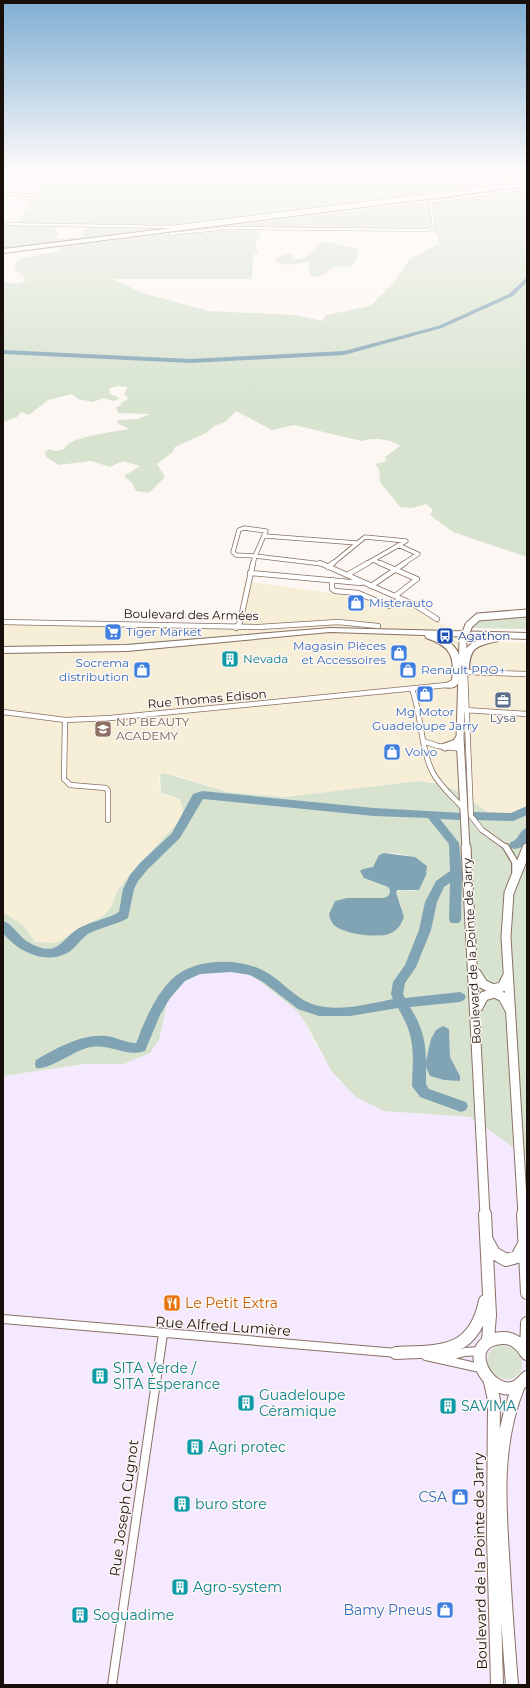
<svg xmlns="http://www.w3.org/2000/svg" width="530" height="1688" viewBox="0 0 530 1688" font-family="Montserrat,sans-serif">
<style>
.commercial{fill:#f7eed8}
.industrial{fill:#f4e9fe}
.green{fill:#d7e3cf;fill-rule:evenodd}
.water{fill:#81a4b4}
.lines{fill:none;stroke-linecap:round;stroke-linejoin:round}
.river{fill:#81a4b4;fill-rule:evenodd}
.street-far4-casing{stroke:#897063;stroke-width:3.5}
.street-far3-casing{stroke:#897063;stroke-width:5}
.street-far2-casing{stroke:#897063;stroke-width:6}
.street-far1-casing{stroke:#897063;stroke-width:8}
.street-casing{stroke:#897063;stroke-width:10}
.primary-far2-casing{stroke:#897063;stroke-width:9}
.primary-far1-casing{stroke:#897063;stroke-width:11}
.primary-casing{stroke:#897063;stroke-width:14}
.highway-casing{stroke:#897063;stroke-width:2}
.street-far4{stroke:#fff;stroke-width:2.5}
.street-far3{stroke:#fff;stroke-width:3.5}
.street-far2{stroke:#fff;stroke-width:4.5}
.street-far1{stroke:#fff;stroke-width:5.5}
.street{stroke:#fff;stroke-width:8}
.primary-far2{stroke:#fff;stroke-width:7}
.primary-far1{stroke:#fff;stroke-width:9}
.primary{stroke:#fff;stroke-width:12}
.highway{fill:#fff;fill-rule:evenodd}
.primary-bridge-casing{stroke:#897063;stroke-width:9;stroke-linecap:butt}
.primary-bridge{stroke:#fff;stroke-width:7}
.labels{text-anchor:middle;stroke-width:3;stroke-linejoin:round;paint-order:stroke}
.shop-label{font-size:12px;fill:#366cbe;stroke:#fdf7f4;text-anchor:start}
.street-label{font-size:12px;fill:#190f0a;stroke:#fdf7f4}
.transit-label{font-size:12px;fill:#164399;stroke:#fdf7f4;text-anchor:start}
.culture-label{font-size:12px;fill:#0d838f;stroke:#fdf7f4;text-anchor:start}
.service-label{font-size:12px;fill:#4e5e75;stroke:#fdf7f4}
.education-label{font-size:12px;fill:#785e54;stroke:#fdf7f4;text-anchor:start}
.near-food-label{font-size:14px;fill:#c56008;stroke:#fdf7f4;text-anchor:start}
.near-street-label{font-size:14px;fill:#190f0a;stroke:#fdf7f4}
.near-culture-label{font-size:14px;fill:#0d838f;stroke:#fdf7f4;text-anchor:start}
.near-shop-label{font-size:14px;fill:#366cbe;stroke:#fdf7f4;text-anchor:end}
</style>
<rect width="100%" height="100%" fill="#fdf7f4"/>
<path class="commercial" d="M244,581L359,597L390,608L401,601L419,608L430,617L475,641L527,643V805L517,813L489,814L474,801L436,783L418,781L285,797L228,792L178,776L159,778L160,791L163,795L180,799L182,802L183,810L181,819L177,824L129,875L118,890L111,907L104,915L56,944L35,942L23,925L3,912V620L238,626Z"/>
<path class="industrial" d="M229,971L246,974L257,979L297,1011L305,1022L314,1042L338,1080L384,1111L470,1117L527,1157V1685H3V1076L85,1064H124L150,1053L167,1003L187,978L211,972Z"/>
<path class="green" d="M3,172H527V183L3,250V224L16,225L27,208L32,203L22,199V197L37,194L46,177H4ZM58,225L86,226L82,237L58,239L56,238L59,234L55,230Z
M527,189V557L453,532L430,515L433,510L426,504L412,508L400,507L380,482L379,469L375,464L386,461L385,457L400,446C390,439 374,437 362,441L294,425L272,430L236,411L225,422L214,426L206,433L175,447L173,452L157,464L165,477L149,493L136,491L133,484L124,476L140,466L123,461L110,467L91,461L59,465L46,457L45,453L49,449L56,451L64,449C70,436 114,432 129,429L117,423L118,420L138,419L150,414L118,413L116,407L122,405L120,403L129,399L124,394L128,387L118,386L109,388L110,394L120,398L114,401L103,398L93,402L78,399L72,394L48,400L29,415L21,412L17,417L3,422V282L15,284L26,281L24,277L15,269L16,262L23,258L60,251L61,247L430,201L434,226L432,229H255L261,236L256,242V247L259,252L253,255L252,279H113L142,293L209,311L296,315L322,321L326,315L370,306L395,281L410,259L438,244V236L432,230L435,227L431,203Z
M320,242H328L358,249L356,261L351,267C345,267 339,266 334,267C326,269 322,282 310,275L309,262L287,265L275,262L276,259C282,256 289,251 295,257L291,259C306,261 312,253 320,242Z
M527,616V629L471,628L478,620Z
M335,627L527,633V634L334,629L91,648H3V646L119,644Z
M164,773L228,792L285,797L418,781C450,784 465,793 489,814L517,813L527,805V1157L470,1117L384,1111L356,1097L332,1072L305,1022L297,1011L257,979L246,974L229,971L211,972L187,978L167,1003L159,1040L150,1053L124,1064H85L3,1076V912L23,925L35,942L56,943L104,915L111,907L118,890L129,875L181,819L183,810L180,799L161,793L160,775ZM384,853C399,853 416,855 427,866L416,891L403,890L396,892L401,907L380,936L343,930L329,914L335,901L354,898H383C388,897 390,895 390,890L388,887L364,878ZM449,1029L450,1057L460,1076L457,1081L436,1030Z
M501,1345C516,1346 525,1357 521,1372L513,1379C489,1383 475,1352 501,1345Z"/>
<path class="water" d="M384,853L415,857L427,866L426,875L419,890H398L396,892L404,917C402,923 398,930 391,933C380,939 343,934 334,925C331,922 330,919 329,914L335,901L347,898H383C388,897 390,895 390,890L388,887L364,878L360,871L363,869L373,867L379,855Z
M443,1026L449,1029L450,1057L460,1076V1081L444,1080L430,1076L425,1065L431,1039L436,1030Z"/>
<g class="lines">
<path class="river" d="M527,277V282L513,296L442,328L344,355L190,363L3,354V350L190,359L344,351L438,326L509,294Z
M202,791L374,808L463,813L464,816L459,820L440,819L459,843L462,873L461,920L459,923H451L449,920L450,883L444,887L437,902L431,930L416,967L405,983L403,994L405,998L460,992L464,994L466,997L464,1000L460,1002L410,1007C428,1036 426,1052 426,1084L429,1089L466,1102L468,1106L466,1110L461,1112L420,1097L412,1086C413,1053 416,1038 398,1008L350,1016H319L298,1009L263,982L250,975L231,972L200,974L185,981L170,998L160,1015L145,1051C124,1058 110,1042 87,1048C74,1051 47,1071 36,1068L35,1064L36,1060C57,1048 81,1034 106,1036C117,1037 125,1043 136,1043C139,1038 140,1031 143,1026C150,1009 159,992 172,979C193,958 239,957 264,971C282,980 295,999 315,1005C339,1012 368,1004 393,999L391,994L393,982L405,965L419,930L425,902L436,881L450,871L449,844L428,818L374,816L203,799L180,838L148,869L138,881L134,889L128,918C116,925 101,927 88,934C80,939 75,950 65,954C44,964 17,951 3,933V921C13,924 19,937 28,942C60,960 60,938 81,927C93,921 107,919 119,912L123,889L130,875L140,863L172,833L193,794Z
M527,806V815L513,821L474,820L469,816L474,812L511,813Z
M527,828V841L523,847L515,849L511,848L509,845L511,842C519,840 519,830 527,828Z"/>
<g class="street-far4-casing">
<path id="street-far4" d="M3,194L35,195L48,172
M3,224L172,227L527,183
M170,234L227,228L428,230L434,226L430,202L527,188"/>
</g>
<g class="street-far3-casing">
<path id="street-far3" d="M244,528L266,531L255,556L236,555L233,552L239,530Z
M265,536L357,543
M398,545L418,554L403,564
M373,560L382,564
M253,564L255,556L322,564
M332,564L365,537L406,541L366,564"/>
</g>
<g class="street-far2-casing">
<path id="street-far2" d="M320,563L415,605L437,619
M380,563L417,579L395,596
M328,567L333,563
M250,573L361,583
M347,575L368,563
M332,580V589L335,591L358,593L389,606L401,599
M371,586L405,563
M3,622L259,627L338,622L378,626
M236,628L240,622L253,563
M412,689C422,716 420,747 433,773C440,786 453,797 463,808
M465,710L527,714
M3,712L65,720L110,718L447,685
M65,720L64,779L70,785L106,788L108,791V820
M423,741L438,746L462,749
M507,848L482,830L471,816L465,672L527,674"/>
</g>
<g class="street-far1-casing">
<path id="street-far1" d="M506,847L515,862V871"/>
</g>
<g class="street-casing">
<path id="street" d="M3,1319L397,1353
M426,1356L480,1368
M442,1358L465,1352L480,1351
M112,1685L163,1334"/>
</g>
<g class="primary-far2-casing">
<path id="primary-far2" d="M469,625L478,617L527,613
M463,640L460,737L466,848
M445,747L456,743L460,737"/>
</g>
<g class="primary-far1-casing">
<path id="primary-far1" d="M466,847L485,1215
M476,973L483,984L493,989L502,987L508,975
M478,1007L484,996L495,993L503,997L510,1010
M523,1215L506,937L509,893L527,848"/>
</g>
<g class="primary-casing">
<path id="primary" d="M485,1214L490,1315L488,1340
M523,1214L527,1293
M487,1240L494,1253L506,1260L517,1257L524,1244
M396,1353C442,1351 474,1354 485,1301
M526,1353L527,1323
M527,1354C522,1345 513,1337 502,1338C457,1341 489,1398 515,1387C519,1386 524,1380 527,1377
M490,1382L494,1400L493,1536L497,1685
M512,1685C509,1647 506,1608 504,1570C500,1506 494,1446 519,1385"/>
</g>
<g class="highway-casing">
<path id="highway" d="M527,184V186L3,253V249Z
M330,628L527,633V639L498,638V641C476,646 469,647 469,672L465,675L461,673C460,684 456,690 444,687L443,685L452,680C455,655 450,646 426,638L425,635L330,632L127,651L3,653V647L127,645ZM437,636L490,637C474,640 463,646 461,662C459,648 449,640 437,636Z"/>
</g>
<use href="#street-far4" class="street-far4"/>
<use href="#street-far3" class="street-far3"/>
<use href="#street-far2" class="street-far2"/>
<use href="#street-far1" class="street-far1"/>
<use href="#street" class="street"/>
<use href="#primary-far2" class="primary-far2"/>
<use href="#primary-far1" class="primary-far1"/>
<use href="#primary" class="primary"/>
<use href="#highway" class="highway"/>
<g class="primary-bridge-casing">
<path id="primary-bridge" d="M463,640L469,625"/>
</g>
<use href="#primary-bridge" class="primary-bridge"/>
</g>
<linearGradient id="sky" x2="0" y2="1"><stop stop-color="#7faed3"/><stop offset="0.42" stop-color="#fefbfa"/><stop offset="1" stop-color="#fefbfa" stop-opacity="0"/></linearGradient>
<rect width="530" height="408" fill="url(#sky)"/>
<defs>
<g id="shop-square" transform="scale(0.9)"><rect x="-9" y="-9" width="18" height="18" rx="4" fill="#3f7fe0" stroke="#fdf7f4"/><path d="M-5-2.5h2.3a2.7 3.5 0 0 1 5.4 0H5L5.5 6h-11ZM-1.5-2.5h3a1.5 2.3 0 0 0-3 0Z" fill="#fff"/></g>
<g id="supermarket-square" transform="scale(0.9)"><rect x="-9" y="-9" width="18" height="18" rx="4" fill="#3f7fe0" stroke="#fdf7f4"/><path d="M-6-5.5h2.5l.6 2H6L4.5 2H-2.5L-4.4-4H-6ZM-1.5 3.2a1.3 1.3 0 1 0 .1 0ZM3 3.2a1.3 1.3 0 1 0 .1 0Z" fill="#fff"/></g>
<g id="bus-square" transform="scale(0.9)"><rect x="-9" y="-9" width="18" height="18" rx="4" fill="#1a4fb4" stroke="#fdf7f4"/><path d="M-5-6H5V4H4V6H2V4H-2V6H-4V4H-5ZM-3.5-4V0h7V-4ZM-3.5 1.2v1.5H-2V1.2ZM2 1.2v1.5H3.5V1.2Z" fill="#fff"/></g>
<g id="building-square" transform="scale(0.9)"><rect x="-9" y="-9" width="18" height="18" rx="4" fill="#0f9aa8" stroke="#fdf7f4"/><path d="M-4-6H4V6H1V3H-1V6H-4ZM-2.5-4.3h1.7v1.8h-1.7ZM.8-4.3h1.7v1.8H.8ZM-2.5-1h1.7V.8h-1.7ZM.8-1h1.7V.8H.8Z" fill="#fff"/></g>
<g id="office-square" transform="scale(0.9)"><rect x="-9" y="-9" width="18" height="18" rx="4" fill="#5c6f8a" stroke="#fdf7f4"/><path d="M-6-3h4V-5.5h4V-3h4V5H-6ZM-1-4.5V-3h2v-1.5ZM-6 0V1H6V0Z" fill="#fff"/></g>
<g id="school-square" transform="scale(0.9)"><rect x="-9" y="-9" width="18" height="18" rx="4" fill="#8d6e63" stroke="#fdf7f4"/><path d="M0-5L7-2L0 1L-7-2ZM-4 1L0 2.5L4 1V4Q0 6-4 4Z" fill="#fff"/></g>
<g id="restaurant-square" transform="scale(0.9)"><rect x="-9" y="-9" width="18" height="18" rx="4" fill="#e8710a" stroke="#fdf7f4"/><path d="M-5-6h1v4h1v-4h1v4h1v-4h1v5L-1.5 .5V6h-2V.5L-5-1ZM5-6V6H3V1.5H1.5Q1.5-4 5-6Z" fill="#fff"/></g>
</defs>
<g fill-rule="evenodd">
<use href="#shop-square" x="356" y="603"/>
<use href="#supermarket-square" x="113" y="632"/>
<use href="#bus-square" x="445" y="636"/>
<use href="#shop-square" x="399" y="653"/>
<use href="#building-square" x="230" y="659"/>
<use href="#shop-square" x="142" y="670"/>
<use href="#shop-square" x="408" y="670"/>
<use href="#shop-square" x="425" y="694"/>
<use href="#office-square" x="503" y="700"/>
<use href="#school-square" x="103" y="729"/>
<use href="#shop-square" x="392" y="752"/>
<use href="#restaurant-square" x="172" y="1303"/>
<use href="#building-square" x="100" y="1376"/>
<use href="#building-square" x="246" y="1403"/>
<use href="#building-square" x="448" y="1406"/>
<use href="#building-square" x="195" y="1447"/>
<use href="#shop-square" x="460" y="1497"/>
<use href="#building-square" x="182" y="1504"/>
<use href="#building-square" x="180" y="1587"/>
<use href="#shop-square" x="445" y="1610"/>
<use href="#building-square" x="80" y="1615"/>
</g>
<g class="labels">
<g class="shop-label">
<text x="369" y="607">Misterauto</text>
<text x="126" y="636">Tiger Market</text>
<text x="386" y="650" text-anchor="end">Magasin Pièces<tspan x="386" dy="14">et Accessoires</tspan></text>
<text x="129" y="667" text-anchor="end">Socrema<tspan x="129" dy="14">distribution</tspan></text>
<text x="421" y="674">Renault PRO+</text>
<text x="425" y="716" text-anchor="middle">Mg Motor<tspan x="425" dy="14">Guadeloupe Jarry</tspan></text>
<text x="405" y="756">Volvo</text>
</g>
<g class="street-label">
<text transform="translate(191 615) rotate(1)" y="4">Boulevard des Armées</text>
<text transform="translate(207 699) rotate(-5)" y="4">Rue Thomas Edison</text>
<text transform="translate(472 951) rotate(-93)" y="4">Boulevard de la Pointe de Jarry</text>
</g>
<g class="transit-label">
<text x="458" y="640">Agathon</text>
</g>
<g class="culture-label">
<text x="243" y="663">Nevada</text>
</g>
<g class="service-label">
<text x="503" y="722">Lysa</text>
</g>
<g class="education-label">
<text x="116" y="726">N.P BEAUTY<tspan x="116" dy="14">ACADEMY</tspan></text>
</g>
<g class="near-food-label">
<text x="185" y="1308">Le Petit Extra</text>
</g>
<g class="near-street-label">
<text transform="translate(223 1326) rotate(4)" y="5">Rue Alfred Lumière</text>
<text transform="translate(124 1508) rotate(-82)" y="5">Rue Joseph Cugnot</text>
<text transform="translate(480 1561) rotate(-91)" y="5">Boulevard de la Pointe de Jarry</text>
</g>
<g class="near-culture-label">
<text x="113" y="1373">SITA Verde /<tspan x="113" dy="16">SITA Esperance</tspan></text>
<text x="259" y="1400">Guadeloupe<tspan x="259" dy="16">Céramique</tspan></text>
<text x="461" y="1411">SAVIMA</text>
<text x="208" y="1452">Agri protec</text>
<text x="195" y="1509">buro store</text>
<text x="193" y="1592">Agro-system</text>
<text x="93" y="1620">Soguadime</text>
</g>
<g class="near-shop-label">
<text x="447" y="1502">CSA</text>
<text x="432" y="1615">Bamy Pneus</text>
</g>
</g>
<rect width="530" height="1688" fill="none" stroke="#190f0a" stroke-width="8"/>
</svg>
